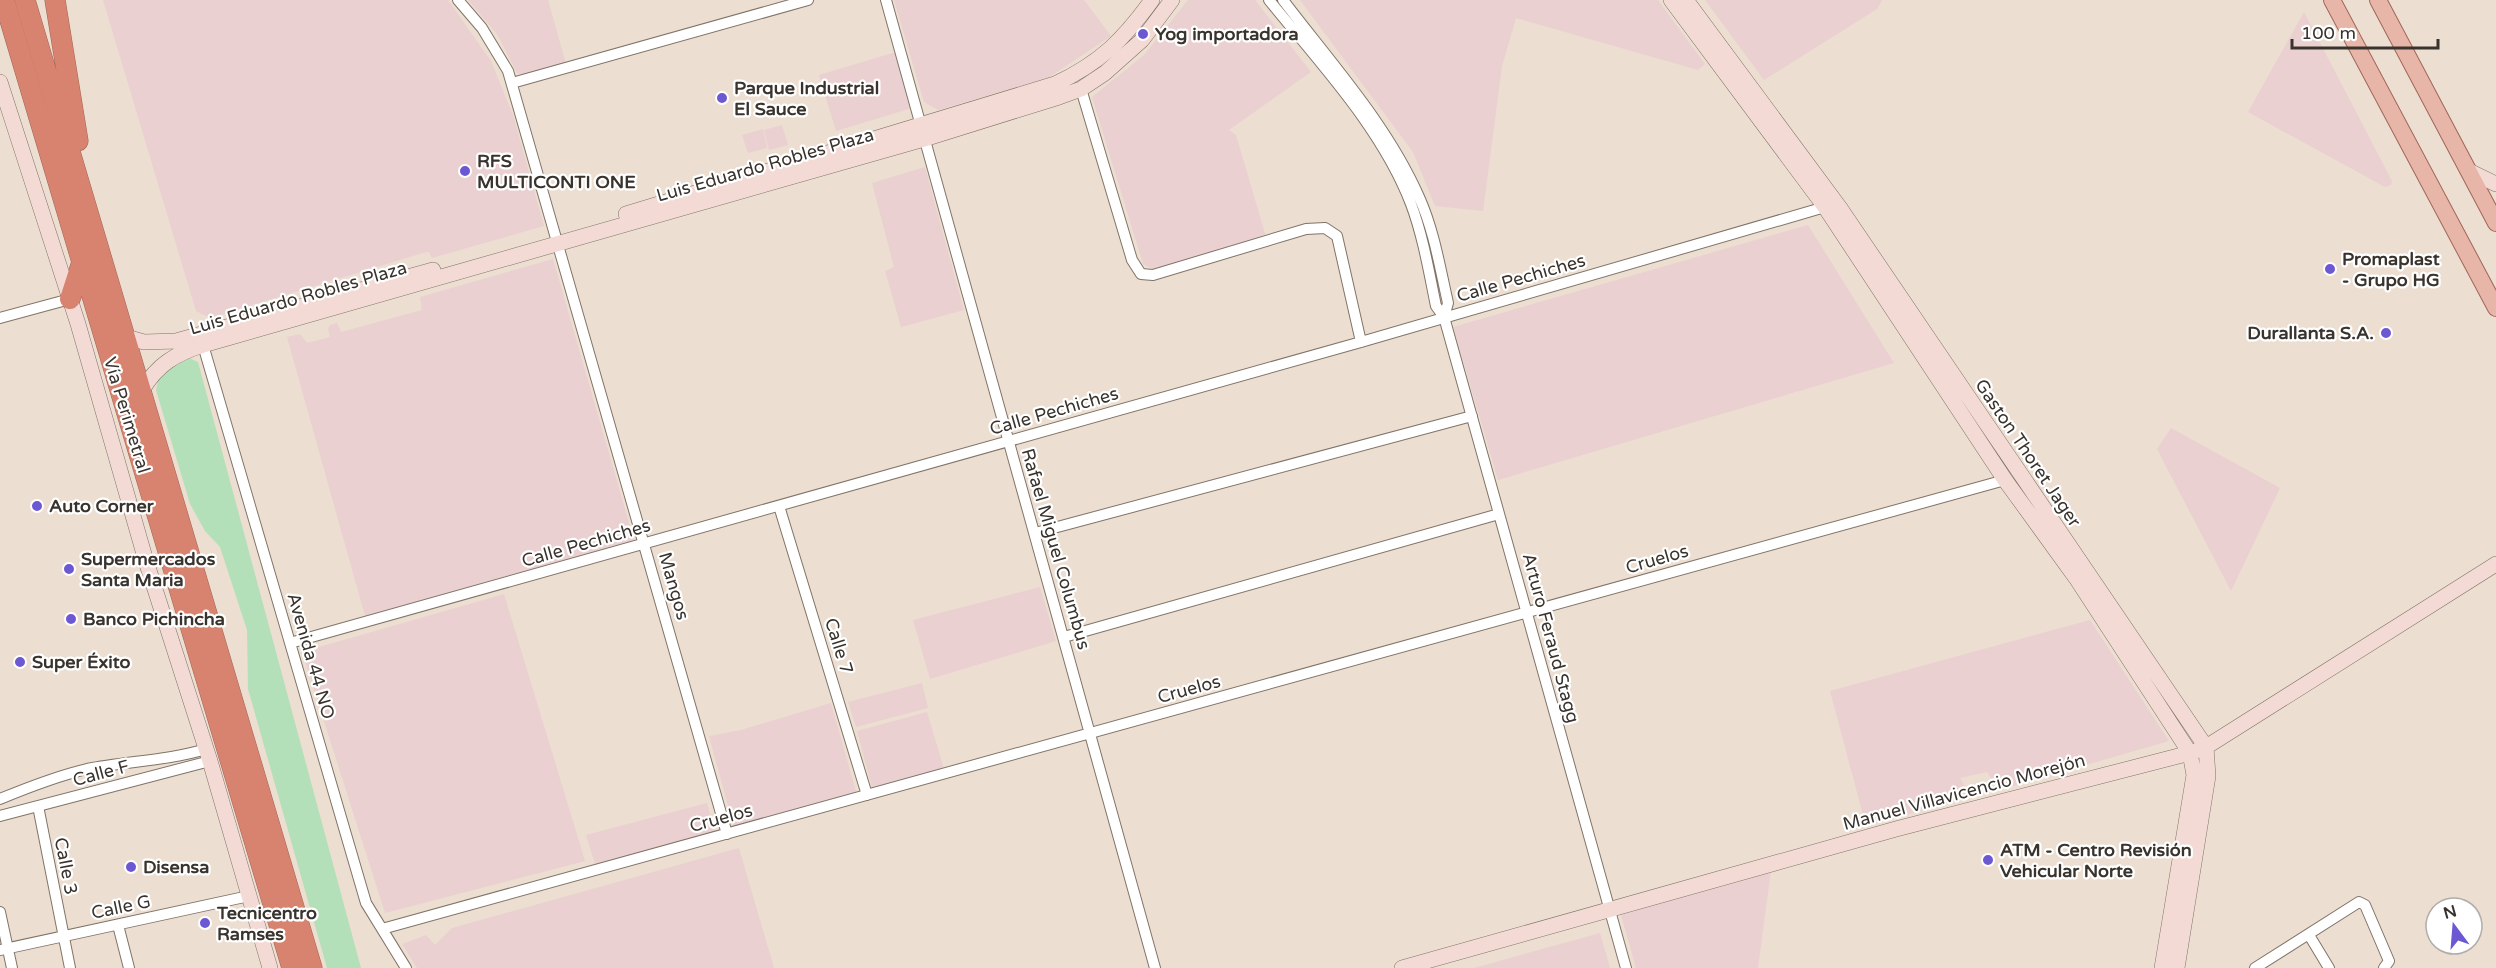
<svg xmlns="http://www.w3.org/2000/svg" width="2496" height="968" viewBox="0 0 2496 968" font-family="'Varela Round',sans-serif">
<style>
.industrial{fill:#ead0d1}
.green{fill:#b4e0b9}
.lines{fill:none;stroke-linecap:round;stroke-linejoin:round}
.street-casing{stroke:#807468;stroke-width:12}
.secondary-casing{stroke:#807468;stroke-width:16}
.primary-casing{stroke:#a06758;stroke-width:18}
.highway-casing{stroke:#a06758;stroke-width:21}
.street{stroke:#fff;stroke-width:10}
.secondary{stroke:#f3dad4;stroke-width:15}
.primary{stroke:#e8b5a9;stroke-width:16}
.highway{stroke:#d8836f;stroke-width:20}
.poi-dot{fill:#6c58d2;stroke:#fff;stroke-width:2}
.labels{text-anchor:middle;stroke-width:4.5;stroke-linejoin:round;paint-order:stroke}
.poi-label{font-size:18px;font-weight:bold;fill:#39332e;stroke:#fff;text-anchor:start}
.street-label{font-size:18px;fill:#39332e;stroke:#fff}
</style>
<rect width="100%" height="100%" fill="#ecded1"/>
<path class="industrial" d="M103,0H448L491,61L513,115L544,226L432,258L429,252H426L210,318L196,311Z
M468,0H548L566,64L526,75L517,73L497,34Z
M894,0H1084L1111,36L1048,78L938,110L924,102Z
M1188,0H1255L1311,72L1229,130L1236,135L1266,237L1153,269L1143,264L1092,97L1144,55Z
M1300,0H1658L1705,64L1698,70L1516,18L1502,66L1483,211L1435,206L1413,152Z
M1705,0H1882L1877,9L1764,80Z
M2304,12L2392,181L2391,185L2385,187L2248,112Z
M896,52L912,108L836,131L819,75Z
M782,125L788,145L769,150L764,130Z
M763,129L767,148L748,153L742,135Z
M925,167L964,310L901,327L885,271L894,267L872,183Z
M1808,225L1894,363L1498,480L1453,327Z
M553,259L634,540L365,616L287,337L300,334L307,343L330,337L328,329L330,325L337,323L341,332L422,310L420,297Z
M2171,428L2280,488L2231,591L2157,449Z
M1040,587L1056,641L930,679L913,620Z
M504,594L585,861L385,913L302,652Z
M2090,620L2169,741L1999,790L1987,772L1960,778L1971,797L1866,826L1830,691Z
M922,683L928,708L856,727L848,702Z
M831,703L857,795L734,828L709,736L741,730Z
M927,712L944,769L873,791L857,731Z
M707,803L715,831L595,864L586,835Z
M739,848L774,968H417L402,944L426,935L435,945L452,928Z
M1771,870L1758,968H1636L1621,915Z
M1600,933L1610,968H1474Z"/>
<path class="green" d="M189,358L198,362L361,968H327L248,689L247,630L220,547L205,531L190,504L156,390L160,373Z"/>
<g class="lines">
<g class="street-casing">
<path id="street" d="M458,0L482,28L508,71L727,834
M886,0L1155,968
M1269,0C1319,62 1382,128 1411,204C1423,236 1429,272 1436,306L1444,317L1626,968
M1283,0C1330,62 1387,124 1419,197C1434,230 1440,268 1448,303L1444,317
M512,83L808,0
M1081,89L1132,260L1141,274L1153,275L1306,229L1325,228L1337,236L1361,342
M0,318L70,299
M203,345L366,903L406,968
M779,506L867,795
M1035,533L1472,416
M1064,637L1499,514
M290,643L1361,342L1825,207
M0,799C29,787 57,776 87,769C127,761 166,761 206,749
M38,806L70,968
M0,816L210,761
M0,912L12,968
M118,925L129,968
M382,929L2005,480
M2309,935L2329,968
M0,950L249,896
M2255,968L2359,902L2365,905L2389,961L2384,968"/>
</g>
<g class="secondary-casing">
<path id="secondary" d="M1671,0L1825,207L2005,480L2076,578L2190,753L2194,775L2162,968
M1686,0L1840,208L2206,747L2208,776L2177,968
M0,82L78,324L146,561L210,761L270,968
M2471,172L2496,184
M626,214L1055,84C1100,63 1123,40 1152,0
M126,337L144,342L176,341L433,270
M142,390C158,364 175,354 203,345L924,139L1059,97L1081,89L1105,73L1142,40L1172,0
M1402,968L1896,829L2190,753L2206,747L2496,564"/>
</g>
<g class="primary-casing">
<path id="primary" d="M2332,0L2496,308
M2378,0L2496,223"/>
</g>
<g class="highway-casing">
<path id="highway" d="M4,0L292,968
M25,0L312,968
M55,0L78,141
M70,299L82,262"/>
</g>
<use href="#street" class="street"/>
<use href="#secondary" class="secondary"/>
<use href="#primary" class="primary"/>
<use href="#highway" class="highway"/>
</g>
<g class="poi-dot">
<circle cx="1143" cy="34" r="6"/>
<circle cx="722" cy="98" r="6"/>
<circle cx="465" cy="171" r="6"/>
<circle cx="2330" cy="269" r="6"/>
<circle cx="2386" cy="333" r="6"/>
<circle cx="37" cy="506" r="6"/>
<circle cx="69" cy="569" r="6"/>
<circle cx="71" cy="619" r="6"/>
<circle cx="20" cy="662" r="6"/>
<circle cx="1988" cy="860" r="6"/>
<circle cx="131" cy="867" r="6"/>
<circle cx="205" cy="923" r="6"/>
</g>
<g class="labels">
<g class="poi-label">
<text x="1155" y="40">Yog importadora</text>
<text x="734" y="94">Parque Industrial<tspan x="734" dy="21">El Sauce</tspan></text>
<text x="477" y="167">RFS<tspan x="477" dy="21">MULTICONTI ONE</tspan></text>
<text x="2342" y="265">Promaplast<tspan x="2342" dy="21">- Grupo HG</tspan></text>
<text x="2374" y="339" text-anchor="end">Durallanta S.A.</text>
<text x="49" y="512">Auto Corner</text>
<text x="81" y="565">Supermercados<tspan x="81" dy="21">Santa Maria</tspan></text>
<text x="83" y="625">Banco Pichincha</text>
<text x="32" y="668">Super Éxito</text>
<text x="2000" y="856">ATM - Centro Revisión<tspan x="2000" dy="21">Vehicular Norte</tspan></text>
<text x="143" y="873">Disensa</text>
<text x="217" y="919">Tecnicentro<tspan x="217" dy="21">Ramses</tspan></text>
</g>
<g class="street-label">
<text transform="translate(765 165) rotate(-16)" y="6">Luis Eduardo Robles Plaza</text>
<text transform="translate(1521 278) rotate(-16)" y="6">Calle Pechiches</text>
<text transform="translate(298 298) rotate(-16)" y="6">Luis Eduardo Robles Plaza</text>
<text transform="translate(1054 411) rotate(-16)" y="6">Calle Pechiches</text>
<text transform="translate(127 415) rotate(73)" y="6">Vía Perimetral</text>
<text transform="translate(2028 453) rotate(56)" y="6">Gaston Thoret Jager</text>
<text transform="translate(586 543) rotate(-16)" y="6">Calle Pechiches</text>
<text transform="translate(1056 549) rotate(74)" y="6">Rafael Miguel Columbus</text>
<text transform="translate(1657 559) rotate(-16)" y="6">Cruelos</text>
<text transform="translate(674 586) rotate(74)" y="6">Mangos</text>
<text transform="translate(1551 638) rotate(75)" y="6">Arturo Feraud Stagg</text>
<text transform="translate(839 646) rotate(73)" y="6">Calle 7</text>
<text transform="translate(311 656) rotate(74)" y="6">Avenida 44 NO</text>
<text transform="translate(1189 689) rotate(-15)" y="6">Cruelos</text>
<text transform="translate(101 773) rotate(-15)" y="6">Calle F</text>
<text transform="translate(1964 792) rotate(-15)" y="6">Manuel Villavicencio Morejón</text>
<text transform="translate(721 818) rotate(-15)" y="6">Cruelos</text>
<text transform="translate(66 866) rotate(79)" y="6">Calle 3</text>
<text transform="translate(121 907) rotate(-12)" y="6">Calle G</text>
</g>
</g>
<g transform="translate(2454 926) rotate(344)"><circle r="28" fill="#ffffff" stroke="#b0adab" stroke-width="1.5"/>
<path d="M0-4.5L10 22L0 15L-10 22Z" fill="#6c58d2"/>
<text y="-9" font-size="16" font-weight="bold" text-anchor="middle" fill="#39332e">N</text>
</g>
<path d="M2292 39v9h146v-9" fill="none" stroke="#39332e" stroke-width="3"/>
<text x="2301" y="39" font-size="18" fill="#39332e" stroke="#ffffff" stroke-width="4.5" paint-order="stroke">100 m</text>
</svg>
